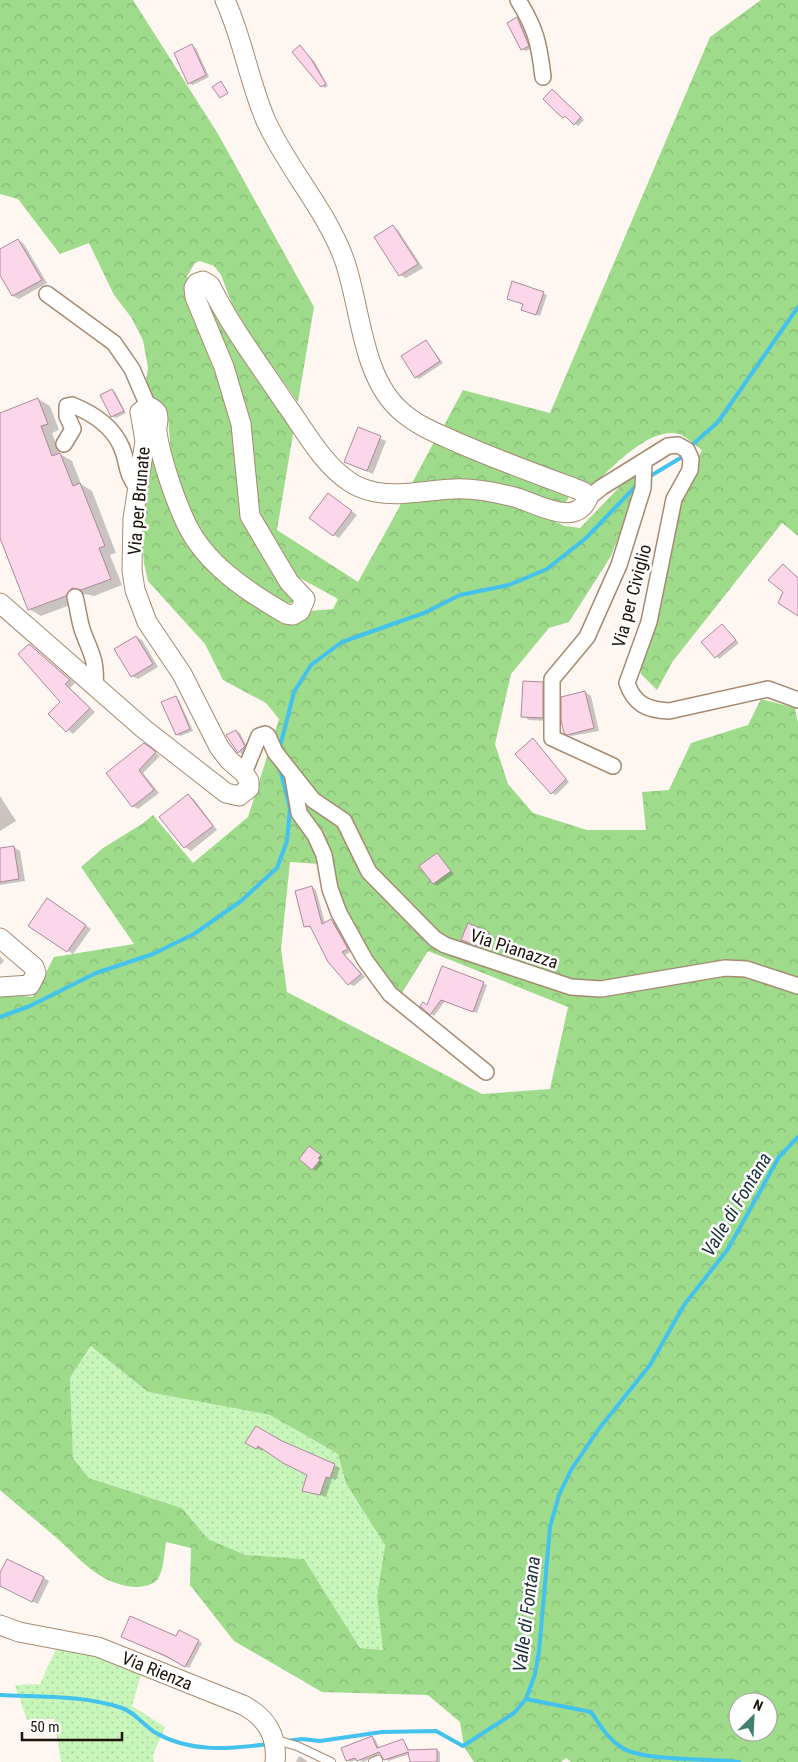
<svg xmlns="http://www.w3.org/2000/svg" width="798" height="1762" viewBox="0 0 798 1762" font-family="'Roboto Condensed',sans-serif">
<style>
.grass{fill:url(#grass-dots)}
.forest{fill:url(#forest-crowns);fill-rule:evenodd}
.shadow{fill:#0003}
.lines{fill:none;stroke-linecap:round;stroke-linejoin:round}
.stream{stroke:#43c2ee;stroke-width:4}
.building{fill:#fcd7ea;stroke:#ac899b}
.service-casing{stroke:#a68a71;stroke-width:10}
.minor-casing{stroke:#a68a71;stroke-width:18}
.tertiary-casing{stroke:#a68a71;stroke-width:21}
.service{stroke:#fff;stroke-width:8}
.minor{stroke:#fff;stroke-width:15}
.tertiary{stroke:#fff;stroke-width:19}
.labels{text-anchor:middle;stroke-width:5;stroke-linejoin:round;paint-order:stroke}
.street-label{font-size:18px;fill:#1f140b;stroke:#fff}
.water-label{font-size:19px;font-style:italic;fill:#1c313a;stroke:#fff}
</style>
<defs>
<pattern id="grass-dots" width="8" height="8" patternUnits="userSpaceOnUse" patternTransform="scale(1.25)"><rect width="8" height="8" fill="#c8f6ba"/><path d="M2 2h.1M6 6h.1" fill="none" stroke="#abd29f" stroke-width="1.8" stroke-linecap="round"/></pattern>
<pattern id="forest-crowns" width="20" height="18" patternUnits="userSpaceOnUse" patternTransform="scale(1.25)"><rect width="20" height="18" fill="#9edb8b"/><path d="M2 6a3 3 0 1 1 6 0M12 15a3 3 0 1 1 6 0" fill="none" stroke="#8b7"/></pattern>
</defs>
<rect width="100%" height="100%" fill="#fdf6f1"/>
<path class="grass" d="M92,1346L148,1392L270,1415L338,1454L346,1485L385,1545L377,1596L384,1650L360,1648L304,1559L245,1556L208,1539L182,1508L89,1478L73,1458L70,1378Z
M56,1649L92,1654L141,1675L132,1706L165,1727L153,1755L154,1762H61L54,1719L27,1720L15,1685L40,1684Z"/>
<path class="forest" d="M0,0H133L218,134L314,307L298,402L260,350L232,304L221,275L214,266L200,261L195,263L187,276L237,424L245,513L295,598L294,602L283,605L229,569L191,520L171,456L168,417L154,399L146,381L148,368L143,340L131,317L114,295L89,243L60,254L18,199L0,194Z
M761,0H798V536L782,523L673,661L657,690L641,674L640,661L680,496L702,450C695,445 686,437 679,434C649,426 611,469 591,487L440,433L463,390L550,413L710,37Z
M207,289L295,422L277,530L358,582L401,504L444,496L499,498L565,526L580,528L634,472L635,496L611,556L569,622L549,628L511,674L495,744L508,784L533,813L587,830H646L642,792L669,790L691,743L748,725L761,699L795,708L798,723V1762H571L566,1758L561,1762H474L464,1747L460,1722L428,1695L322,1692L234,1641L190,1585L191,1548L166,1542C164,1553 164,1571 157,1580C152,1585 143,1587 136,1587C101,1585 83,1562 59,1540C40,1523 19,1507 0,1490V994L33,997L54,957L134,944L81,867L103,848L142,824L153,815L193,863L248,817L279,719L266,703L223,680L205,644L148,581L144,563L141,521L150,432L181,522L274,614L333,609L338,599L298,577L283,560L258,515L202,291ZM290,862L321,864L384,984L397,1001L428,951L568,1007L550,1089L482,1094L287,992L281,949ZM91,1346L148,1392L270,1415L338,1454L346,1484L385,1545L377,1596L383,1650L360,1648L304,1559L245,1555L208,1539L182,1508L89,1478L73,1458L70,1378ZM738,1702H768V1732H738Z
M435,440L566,492L569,497L566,502L561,503L533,496L410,487Z"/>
<path class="shadow" d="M517,19L521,21L532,48L526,51L522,49Z
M192,46L196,48L209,77L193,85L189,83Z
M300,47L315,62L328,86L325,88L322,86Z
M556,93L584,120L578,126L558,112Z
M393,226L398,230L423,268L406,278L400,275Z
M18,240L24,244L47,283L19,299L13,296L0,273V251Z
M543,293L547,295L540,316L526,311L524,304Z
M426,341L443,363L419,379L416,377Z
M112,390L115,392L126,413L116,418L112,416Z
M38,399L50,406L59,430L52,433L60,454L72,461L81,484L92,491L116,553L110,555L122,585L94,596L85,594L78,602L41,616L29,609L0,534V414Z
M359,429L386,441L373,474L352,465Z
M334,498L357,515L339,538L334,535Z
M783,565L798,577V615L784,592Z
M722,626L739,643L719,659L703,642Z
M136,637L142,640L158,667L138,679L132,676Z
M30,645L75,683L70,688L95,712L73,734L50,714L61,702Z
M542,683L548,686V721L529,720L523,716Z
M585,692L591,696L599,731L571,736L566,733Z
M176,698L179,700L193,731L180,736L176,734Z
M236,731L240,733L248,749L242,754L239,752Z
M533,740L569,782L556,795L552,793Z
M150,748L160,756L143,773L159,793L138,809L133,806L107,773Z
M0,796L16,821L0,831Z
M188,796L194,799L217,830L191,851L185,847Z
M14,847L20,851L25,881L0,885V849Z
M437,854L454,874L437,886L434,883Z
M312,887L316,890L325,923L331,920L336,923L352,951L345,955L365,977L354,986L349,984L312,928L305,926Z
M53,903L91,929L73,954L30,926Z
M488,933L492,935L487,949L462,940Z
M0,956L4,961L0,965Z
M443,968L487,985L477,1013L445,1001L434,1016L421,1006L428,1007Z
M313,1150L323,1157L320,1161L323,1163L316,1171L313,1169Z
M282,1442L340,1468L336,1480L332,1479L326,1497L304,1491L309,1475L264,1448L262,1451L247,1443Z
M0,1576L44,1578L49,1581L38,1604L0,1585Z
M179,1631L202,1643L189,1668L127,1639L176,1637Z
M372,1737L375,1739L380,1749L403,1740L410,1751L437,1750L440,1752V1762H411L410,1754L388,1761L381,1754L363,1762L358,1759L351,1762L347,1760Z
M299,1756L303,1758L308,1762H296Z"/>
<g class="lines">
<path class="stream" d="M692,445L718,422L798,307
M647,478L682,457
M279,751L294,692L311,665L342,642L424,613L460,595L509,585L547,569L586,538L637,485
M0,1017L30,1006L96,973L153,954L194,934L241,901L277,868L287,841L290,808L279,765
M0,1695C40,1697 84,1695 122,1708C136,1713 144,1726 156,1733C191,1753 229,1749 268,1744
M526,1699L591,1712C600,1725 607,1738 621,1747C642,1762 710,1758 739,1762
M287,1741L302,1739L320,1741L382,1732L436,1731L463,1746L514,1713L526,1699L535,1674L539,1651L550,1527L559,1495L571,1470L598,1430L650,1365L684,1305L728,1249L779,1157L798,1137"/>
</g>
<path class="building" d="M517,17L529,46L521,50L507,23Z
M192,44L206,75L188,84L174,53Z
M300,45L311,59L326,84L321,87L292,52Z
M221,81L228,93L220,98L212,87Z
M552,89L581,117L574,125L565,116L563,118L557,113L543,99Z
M393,225L418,264L399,276L374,237Z
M18,239L42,280L12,296L0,275V249Z
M512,281L544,292L536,315L521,310L523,304L507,299Z
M426,340L440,361L415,378L401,356Z
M112,389L124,411L111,417L100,395Z
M38,398L48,424L41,426L52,456L60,453L73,486L80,483L105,546L99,548L111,579L81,590L72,588L66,596L28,610L0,538V413Z
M358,427L381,436L367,471L344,462Z
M328,493L352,511L333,536L309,518Z
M783,564L798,578V616L778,603L783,592L768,580Z
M722,624L736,640L715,658L701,642Z
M136,636L153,664L131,677L114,649Z
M29,644L70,680L65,684L90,708L66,732L48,714L60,702L18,654Z
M523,681L543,682V718L521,717Z
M585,691L594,728L567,735L564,733L561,720V697Z
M176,696L190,729L176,735L161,702Z
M236,730L245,746L238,753L226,735Z
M533,738L566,779L551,794L515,754Z
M144,743L156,752L139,770L154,790L132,807L106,773Z
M188,794L213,826L184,848L159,817Z
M14,846L19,879L0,882V848Z
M437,853L451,871L433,884L419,866Z
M312,886L322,924L331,919L348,949L342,952L361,974L348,985L328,962L310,926L304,927L295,891Z
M47,898L86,925L67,952L28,926Z
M468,923L489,932L483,948L461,940Z
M442,966L484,982L473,1012L441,1000L430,1015L420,1006L423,1002L427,1005Z
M309,1146L321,1155L318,1158L320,1160L312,1170L299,1159Z
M256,1426L282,1441L335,1464L330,1478L326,1477L320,1495L302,1491L307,1475L283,1463L258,1446L256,1449L245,1443Z
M7,1559L44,1577L32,1602L0,1586V1573Z
M130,1616L176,1636L179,1630L199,1640L185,1667L166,1656L121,1637Z
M372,1736L377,1748L403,1739L408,1750L437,1749V1762H410L408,1752L384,1760L379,1752L357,1761L355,1758L346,1761L341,1748Z"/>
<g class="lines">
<g class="service-casing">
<path id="service" d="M276,1740L297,1746L331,1762
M373,1762L378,1760"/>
</g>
<g class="minor-casing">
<path id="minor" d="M518,0C536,29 539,43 543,77
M47,294L114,343L132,369L148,406
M64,444L73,429L67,416V406L72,405C92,413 112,426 121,446C129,464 124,471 138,489
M588,498L602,487L668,446L678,445L687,450L691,459L690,470L674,499L649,622L627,683C634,704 647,710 669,711L768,689L798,700
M75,597C78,608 79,621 83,632C91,653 97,661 95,685
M613,766L552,738V679L587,637L619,565L643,488L644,461
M244,773L259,736L265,734L268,736L275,752L313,800L344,821L369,872L435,939L445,945L571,987L601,989L725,968L746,969L798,986
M293,778L299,813L315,835L324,855L330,889L339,913L365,960L390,994L486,1072"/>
</g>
<g class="tertiary-casing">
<path id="tertiary" d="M0,603L144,729L226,793L239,796L249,788V781L244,773L229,760L219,747L182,674L147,622L135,590L132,570L133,519L145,441L140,412L148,406C152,408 155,409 157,413C160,419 156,426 157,432C160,456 175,500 186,523C205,564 248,592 286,614L293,615L300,611L305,599L289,582L250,516L241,424L224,367L195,297L194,288L197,283L203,281L210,285C231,327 259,364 285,403C304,429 322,464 350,482C357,487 366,490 375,492C402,497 426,490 454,489C474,488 494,492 514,497C535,502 575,529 588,498L584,492L574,488C536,474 498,460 461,444C441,435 419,427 402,412C361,378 361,306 344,259C326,210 288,169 266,121C249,82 243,39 225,0
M0,938L34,967L36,973L30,985L0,987
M0,1625L19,1632L98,1647L243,1705C266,1717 278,1736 275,1762"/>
</g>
<use href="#service" class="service"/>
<use href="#minor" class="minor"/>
<use href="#tertiary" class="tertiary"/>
</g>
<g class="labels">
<g class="street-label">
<text transform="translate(139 501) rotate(-85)" y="6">Via per Brunate</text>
<text transform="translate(632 596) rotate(-75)" y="6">Via per Civiglio</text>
<text transform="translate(514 949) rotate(18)" y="6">Via Pianazza</text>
<text transform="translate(157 1671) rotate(22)" y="6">Via Rienza</text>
</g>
<g class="water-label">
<text transform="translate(736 1204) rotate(-59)" y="7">Valle di Fontana</text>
<text transform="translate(526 1614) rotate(-83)" y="7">Valle di Fontana</text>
</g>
</g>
<g transform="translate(753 1717) rotate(24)"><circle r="24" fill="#ffffff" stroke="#a5a19d"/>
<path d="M0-4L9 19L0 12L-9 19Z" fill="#40806f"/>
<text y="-8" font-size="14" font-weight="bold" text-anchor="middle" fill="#1f140b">N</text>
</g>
<path d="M22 1732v8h100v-8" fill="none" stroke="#1f140b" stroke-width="2.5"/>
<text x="30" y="1732" font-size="15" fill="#1f140b" stroke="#ffffff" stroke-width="4" paint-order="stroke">50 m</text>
</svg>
